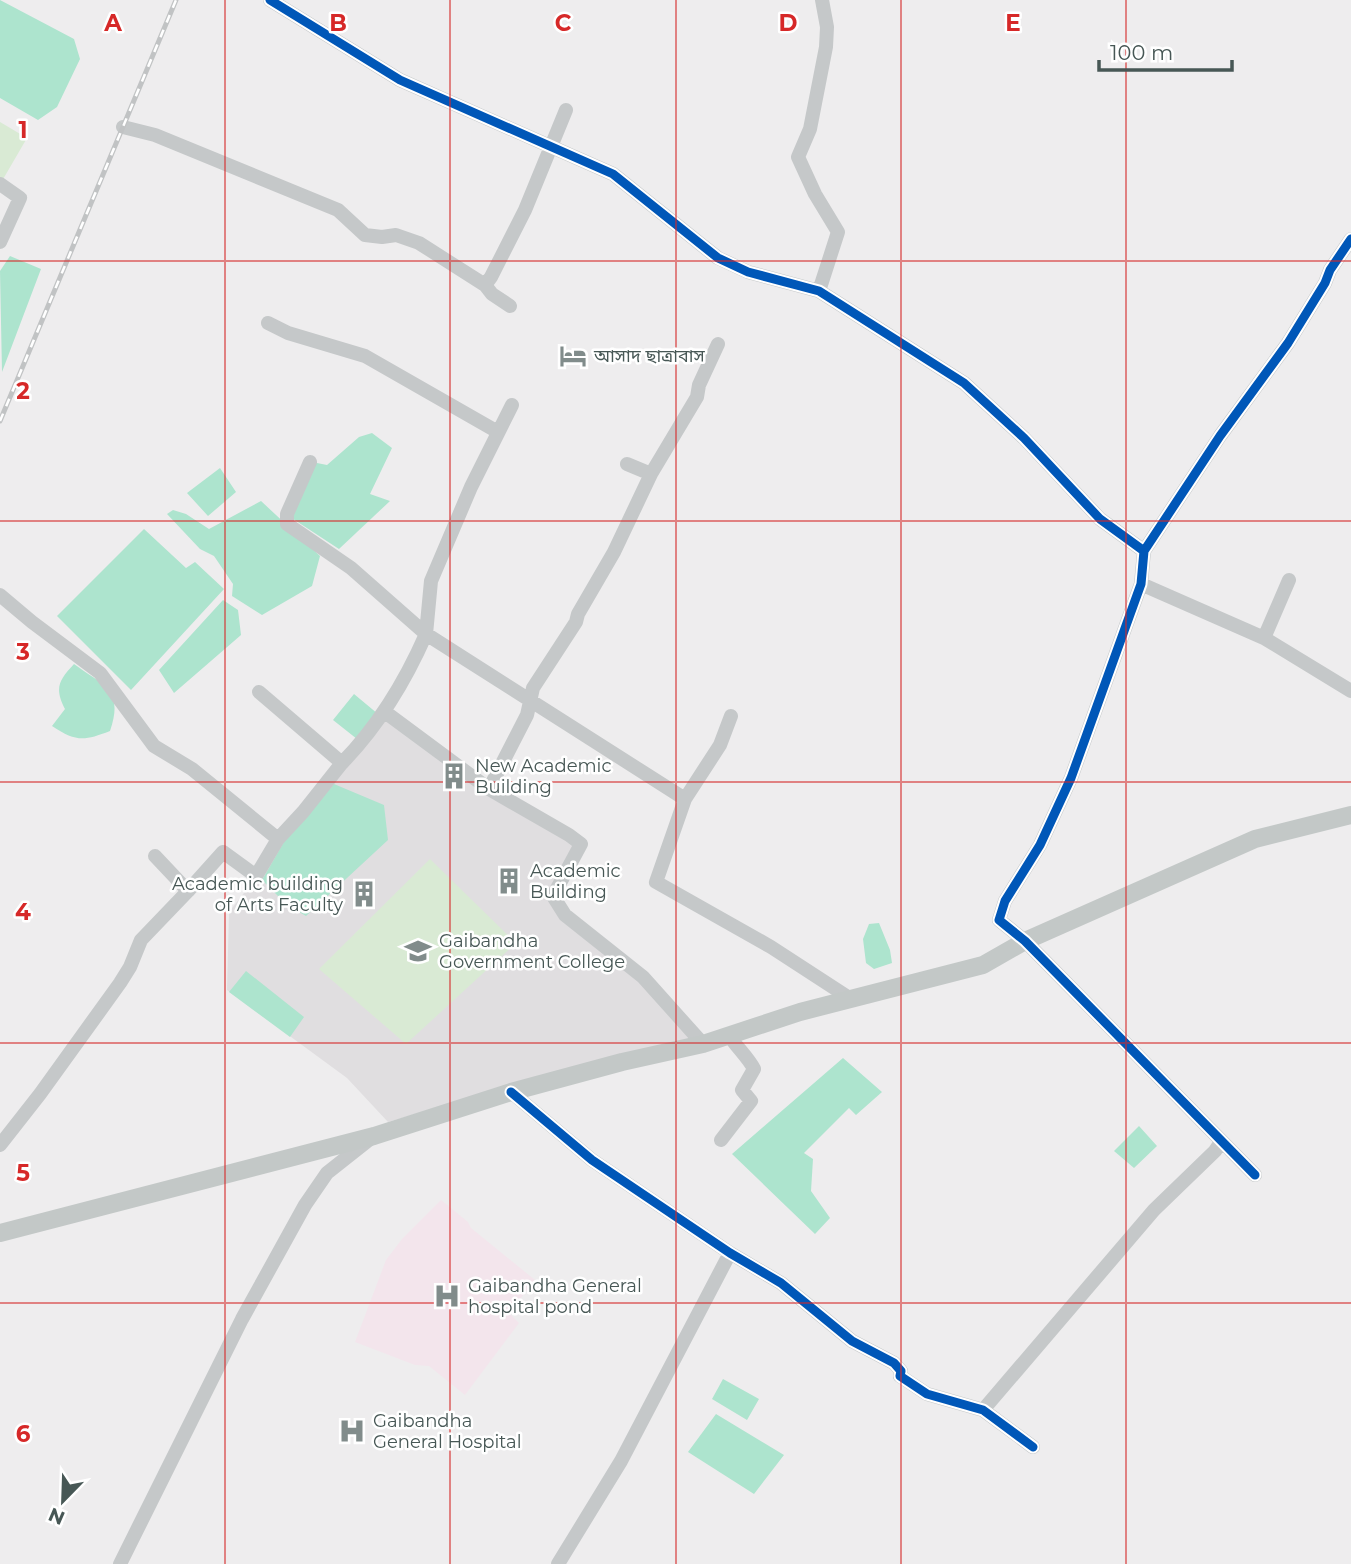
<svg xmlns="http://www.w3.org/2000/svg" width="1351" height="1564" viewBox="0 0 1351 1564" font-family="Montserrat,'Noto Sans Bengali',sans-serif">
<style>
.education{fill:#e0dee0}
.medical{fill:#f3e5ec}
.green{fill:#d9ead4}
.water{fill:#ade4ce}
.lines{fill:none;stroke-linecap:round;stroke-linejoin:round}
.minor{stroke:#c5c8c9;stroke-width:14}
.major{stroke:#c3c8c7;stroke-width:18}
.rail-casing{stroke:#c1c3c4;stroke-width:5}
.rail{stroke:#fff;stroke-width:2.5;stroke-dasharray:8;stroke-linecap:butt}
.cycleway-casing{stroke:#fff;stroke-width:13}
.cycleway{stroke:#0057b8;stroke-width:9}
.grid{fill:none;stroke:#d62828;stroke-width:2;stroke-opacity:0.55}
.labels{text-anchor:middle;stroke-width:5;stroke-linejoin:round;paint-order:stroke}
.poi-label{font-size:18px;fill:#475755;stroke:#fff;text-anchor:start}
.grid-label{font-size:23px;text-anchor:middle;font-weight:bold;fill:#d62828;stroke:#fff;stroke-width:5;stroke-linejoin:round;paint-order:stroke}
</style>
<rect width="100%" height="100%" fill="#eeedee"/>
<path class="education" d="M386,713L580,845L553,895L696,1039L510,1086L388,1122L347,1078L227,990L229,912Z"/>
<path class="medical" d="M441,1200L468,1222L471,1228L535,1280L509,1313L519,1323L465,1395L429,1366L415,1365L355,1342L386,1260L402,1239Z"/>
<path class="green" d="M0,122L27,138L2,181L0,180Z
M430,859L516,943L406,1044L319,969Z"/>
<path class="water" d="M0,0L74,39L80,59L57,107L38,120L0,98Z
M10,256L41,269L2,372L0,271Z
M372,433L392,448L370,494L390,501L339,549L287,515L312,462L327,465L359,437Z
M220,468L236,492L208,516L187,493Z
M261,501L320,556L312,586L262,615L232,596L233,584L214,556L200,549L167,514L173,510L186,514L209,529Z
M144,529L186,568L195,562L224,589L131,690L57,616Z
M223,600L238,610L241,635L174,693L159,670Z
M74,664C104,686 124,690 110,731C84,741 76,742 52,726L65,709C54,688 59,680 74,664Z
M354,694L378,714L357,739L333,720Z
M334,784L384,805L388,840L306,916L287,905L262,880L285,840Z
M879,923L890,950L892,963L874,969L866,963L863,939L869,924Z
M246,971L304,1017L290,1037L229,992Z
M843,1058L882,1092L856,1115L849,1108L804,1153L813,1159L811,1191L830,1218L815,1234L732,1154Z
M1139,1126L1157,1146L1134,1168L1114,1151Z
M723,1379L759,1399L747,1420L712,1399Z
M716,1414L784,1455L754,1494L688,1452Z"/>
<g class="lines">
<path class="minor" d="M270,0L400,80L613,174L718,258L748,272L819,291L964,383L1024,438L1100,519L1144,551
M123,127L155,135L338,210L365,235L382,237L396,235L419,243L485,285L492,294L510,306
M0,184L20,198L0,242
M485,285L491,277L525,210L566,110
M819,291L838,232L815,194L798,157L810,129L826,47L827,27L822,0
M268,323L288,333L365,356L498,432
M512,405L471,487L431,581L426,634L685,799
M627,464L651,474
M1141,584L1264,638L1351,691
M0,595L32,622L100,673L154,746L192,769L278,839
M1264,638L1289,580
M259,692L342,763C379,725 405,682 426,634L351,568L287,524V514L310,462
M385,712L489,789L569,835L581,844L553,896L565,915L643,977L703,1044
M731,716L720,745L685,799L656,882L771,947L851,999
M489,789L527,715L533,688L576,622L578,614L614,552L651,474L697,397L699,385L718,344
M188,891L223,852L256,876L278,839L303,812L342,763
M511,1092L592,1160L730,1253L781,1283L852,1341L894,1363L901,1371L900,1376L927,1394L983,1410L1033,1447
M721,1140L751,1101L742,1090L754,1069C748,1057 736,1047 729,1035
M0,1145L40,1094L120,983L130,967L141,940L188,891L155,856
M1255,1175L1025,941L999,920L1005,901L1040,845L1071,778L1141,584L1144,551L1220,436L1288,343L1325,283L1330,270L1351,239
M983,1410L1154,1210L1215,1151L1221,1142
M120,1564L242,1319L305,1205L327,1173L370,1139
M558,1564L621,1461L730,1253"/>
<path class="major" d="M0,1233L374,1136L511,1092L622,1062L703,1044L800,1012L983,965L1025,941L1255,839L1351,815"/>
<g class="rail-casing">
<path id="rail" d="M0,421L176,0"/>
</g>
<use href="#rail" class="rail"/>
<g class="cycleway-casing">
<path id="cycleway" d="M270,0L400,80L613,174L718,258L748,272L819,291L964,383L1024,438L1100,519L1144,551
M511,1092L592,1160L730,1253L781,1283L852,1341L894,1363L901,1371L900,1376L927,1394L983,1410L1033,1447
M1255,1175L1025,941L999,920L1005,901L1040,845L1071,778L1141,584L1144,551L1220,436L1288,343L1325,283L1330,270L1351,239"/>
</g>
<use href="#cycleway" class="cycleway"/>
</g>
<path class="grid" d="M225,0V1564M450,0V1564M676,0V1564M901,0V1564M1126,0V1564M0,261H1351M0,521H1351M0,782H1351M0,1043H1351M0,1303H1351"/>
<defs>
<g id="hotel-bare" transform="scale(2.1)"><path d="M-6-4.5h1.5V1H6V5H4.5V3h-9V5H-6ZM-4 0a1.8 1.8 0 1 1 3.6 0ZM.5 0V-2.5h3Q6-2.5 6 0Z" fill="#818c8b" stroke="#fff" stroke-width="2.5" paint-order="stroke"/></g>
<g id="building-bare" transform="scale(2.1)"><path d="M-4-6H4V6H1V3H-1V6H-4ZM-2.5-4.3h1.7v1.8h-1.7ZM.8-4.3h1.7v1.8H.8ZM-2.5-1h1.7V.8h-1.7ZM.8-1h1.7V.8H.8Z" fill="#818c8b" stroke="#fff" stroke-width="2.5" paint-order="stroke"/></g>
<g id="university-bare" transform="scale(2.1)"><path d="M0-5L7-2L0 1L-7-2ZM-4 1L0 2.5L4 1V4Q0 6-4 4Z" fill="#818c8b" stroke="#fff" stroke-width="2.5" paint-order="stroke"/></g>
<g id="hospital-bare" transform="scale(2.1)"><path d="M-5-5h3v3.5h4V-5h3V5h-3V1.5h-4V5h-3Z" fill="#818c8b" stroke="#fff" stroke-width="2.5" paint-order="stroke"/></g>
</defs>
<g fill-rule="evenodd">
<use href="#hotel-bare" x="573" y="356"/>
<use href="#building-bare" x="454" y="776"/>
<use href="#building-bare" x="509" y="881"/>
<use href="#building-bare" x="364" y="894"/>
<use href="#university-bare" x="418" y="951"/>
<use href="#hospital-bare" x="447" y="1296"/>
<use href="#hospital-bare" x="352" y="1431"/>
</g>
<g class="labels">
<g class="poi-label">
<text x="594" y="362">আসাদ ছাত্রাবাস</text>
<text x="475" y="772">New Academic<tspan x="475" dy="21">Building</tspan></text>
<text x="530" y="877">Academic<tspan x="530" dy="21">Building</tspan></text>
<text x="343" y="890" text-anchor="end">Academic building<tspan x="343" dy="21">of Arts Faculty</tspan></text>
<text x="439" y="947">Gaibandha<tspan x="439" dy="21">Government College</tspan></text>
<text x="468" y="1292">Gaibandha General<tspan x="468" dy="21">hospital pond</tspan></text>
<text x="373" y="1427">Gaibandha<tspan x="373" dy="21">General Hospital</tspan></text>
</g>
</g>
<g class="grid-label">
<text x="113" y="31">A</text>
<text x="338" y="31">B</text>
<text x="563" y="31">C</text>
<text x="788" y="31">D</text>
<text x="1013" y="31">E</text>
<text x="23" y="138">1</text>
<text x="23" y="399">2</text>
<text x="23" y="660">3</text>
<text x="23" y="920">4</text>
<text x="23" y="1181">5</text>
<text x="23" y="1442">6</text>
</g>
<g transform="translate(63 1501) rotate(203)" stroke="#ffffff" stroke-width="5" paint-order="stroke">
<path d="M0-5L12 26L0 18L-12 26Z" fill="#475755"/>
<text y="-10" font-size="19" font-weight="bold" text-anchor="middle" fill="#475755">N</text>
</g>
<path d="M1099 60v10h133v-10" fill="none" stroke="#475755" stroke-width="3.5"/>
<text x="1110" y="60" font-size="21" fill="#475755" stroke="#ffffff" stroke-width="5" paint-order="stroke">100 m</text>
</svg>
